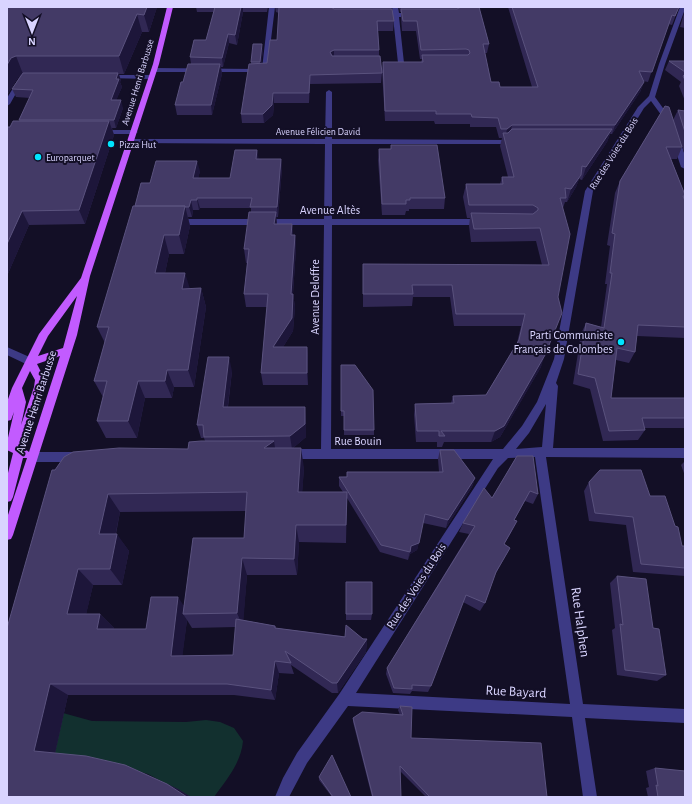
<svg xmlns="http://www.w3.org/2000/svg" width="692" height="804" viewBox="0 0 692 804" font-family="'Alegreya Sans',sans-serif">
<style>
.green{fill:#12302f}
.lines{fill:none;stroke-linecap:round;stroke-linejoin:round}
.minor{fill:#3d3a85;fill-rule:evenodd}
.major{fill:#c25bff;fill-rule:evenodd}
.wall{fill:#312854;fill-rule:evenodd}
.shaded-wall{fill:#1d163a}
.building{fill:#433a66;stroke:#5a527e}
.poi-dot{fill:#00e5ff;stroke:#130f26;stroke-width:1.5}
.labels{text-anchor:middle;stroke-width:4;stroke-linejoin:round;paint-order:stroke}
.far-street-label{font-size:10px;fill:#d9d4ff;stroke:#130f26}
.far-poi-label{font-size:10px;fill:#d9d4ff;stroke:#130f26;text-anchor:start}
.street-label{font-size:12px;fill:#d9d4ff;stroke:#130f26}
.poi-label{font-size:12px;fill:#d9d4ff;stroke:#130f26;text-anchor:end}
.near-street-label{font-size:14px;fill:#d9d4ff;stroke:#130f26}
</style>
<rect width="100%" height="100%" fill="#130f26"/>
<path class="green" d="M63,713L92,721L186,722L206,720L220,722L234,728L243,741C241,763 227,779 214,797H191L148,774L116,765L53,759Z"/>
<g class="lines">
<path class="minor" d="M269,7H275L267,72H154L151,70L154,68L262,69Z
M392,7H398L399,13H414L417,15L414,17H399L404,63L401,65L398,63L393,17H380L377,15L380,13H393Z
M680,7H685V9L665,64L655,97L673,122L667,123L651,101L644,108L593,191L564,359L556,383L558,386L553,448H685V458L546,457L583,704L685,709V723L585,718L597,797H583L572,717L348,706L307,763L289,797H275L283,778L297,753L340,693L493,459H290L286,457L285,454L286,451L290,449H321L324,225H175L171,222L175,219H324L325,144L131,143L127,141L131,139H325L326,92L329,90L332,92V139L507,140L508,142L504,144H332V219H483L487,222L483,225H332L331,449H503L522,426L537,402L554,359L585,191L638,107L649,96L659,64ZM546,404L542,447L516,449L529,433ZM535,457L570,704L356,693L498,468L508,458Z
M107,75H151L154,77L151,79L105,78L104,77Z
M18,80L23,81L10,104L7,106V98Z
M96,130H134L138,132L134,134H96Z
M673,138L680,140L685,156V169L681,167L672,140Z
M7,347L34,359L36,362L34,365H28L7,355Z
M32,452H78L82,454L83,457L82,460L78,462H32L28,460L27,457L28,454Z"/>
<path class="major" d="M167,7H173L159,64L90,276L77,335L13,535L11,539L7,540V518L27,458H23L13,497L11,501L7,502V477L13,453L7,450V442L14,412L11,420L7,421V402L12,388L39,334L81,278L153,64ZM77,296L63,348L38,356L48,336ZM60,356L29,452L25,449L45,380L37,364ZM30,371L35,380L34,387L21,425L26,402L22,388Z"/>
</g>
<path class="wall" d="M7,7H157L149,32H142L124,74H119L121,80L120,82L122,87L116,100L123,108L116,128H112L114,135L85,224L29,225L7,276V127H10L20,121L19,120L30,98L16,97L12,89L21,74L19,76L7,95Z
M196,7H268L267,12H243L237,45L229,43L223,67H221L222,74L212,115H177L175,105L183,82L191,64L190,57L206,40L214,12H197Z
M275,7H391L394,21L393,31H378L379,50V56L382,73L381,83L310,84L309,103H274L273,115L264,123H242L241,114L251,64V62L263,50L261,64L267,63L277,40L279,13L276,12Z
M399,7H479L489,44L487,53H485L491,82L500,87H532L508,7H679L672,25L668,24L648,82L643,81L644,82L640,92L612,134H610L607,142L582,180L579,179L576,187L567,202H565L563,208L541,367L500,437L491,442H444L442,447H437V442H416L414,415L415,404L451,403L453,396L486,395L517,343L521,326H454L450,297H413L412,306L363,307V264L542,265L536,241L471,242L469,226L470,218H467L463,197L466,184H500L502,177H508L500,146L502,138H499L496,127H470V124H435L434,121H385L382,71L383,62H421L422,59H420L416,31H402L401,18V12H400Z
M685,10V28L680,27Z
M669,61H685V101L679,86L681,82L665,70Z
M665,106L682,147L677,159H671L685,195L684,199L685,201V338L637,336L635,352L629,363L616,360L611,398H685V428H645V430L638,440L603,441L590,389L573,384L581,334L586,323L601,327L607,284H605L610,246L607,245L615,193L620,181Z
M678,110L685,111V155L673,120Z
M391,145L445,198L444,209H409V211H406L405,215H382L378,160L379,149H391Z
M257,150L258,159H281L282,168L278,217H276L277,224H292L293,235H295L296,248L293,294L295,307L293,331L283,347H307L308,360V385H263L261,373L267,307H246L244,294L247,263H246L244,249L251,212V208H200L199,210H193L192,217H188L190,226L184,254H169L165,273L190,289L201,288L206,307L194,387H174L172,398H145L137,438H106L97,421L103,397L94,381L105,343L97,327L135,206L150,183L200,171L198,178H230Z
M341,365L374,430V435H344V416H341Z
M232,371L228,407L306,420V437L293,448L304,468L302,492H343L339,486V477L439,472L438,459L440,450L475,478L472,487L446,528L423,523L417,550L410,554L408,560L380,552L347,498L346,543L299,542L297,575H247L243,620L275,626L276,628L367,639L366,652L338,693H332L291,665L294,674L279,673L275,700L234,695H68L55,753L125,765L178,789L191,797H7L55,470L188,449L205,441L204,438H201L197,425ZM246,511L244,538L184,605L146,629H113L114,628L100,614H86L93,585H122L129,551L116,534L120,512ZM187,620L192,628L236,627L233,655L182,656Z
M517,456L538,494L533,504L525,501L514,520L512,531L504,544L510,548L495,575L485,603L480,611L463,602L431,686L428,692L412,691L410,694L393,693L386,674L387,668L469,534L459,532L463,523L492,498Z
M685,461V476L681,465Z
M589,482L650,496L682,546H685V576L633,572L626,525L589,521L584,491Z
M617,576L653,628L666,675L657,681L617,675L612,630L615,628L610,583Z
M346,582L372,614L371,620H346Z
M400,706L411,738L547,797H426L400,771L401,797H372L353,722V718L400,715L398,710Z
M655,768L685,797H648L646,788L649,787L646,771Z
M319,777L351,797H332L319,780Z"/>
<path class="shaded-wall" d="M147,7H157L149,32L144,15Z
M241,7H243V12L237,45L235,35Z
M137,14L142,32L124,74L119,56Z
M228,34L229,43L223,67L222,58Z
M262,44L263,50L261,67L260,62Z
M334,50V60L330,52Z
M16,56L23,74L19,76L7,95V65L11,58Z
M220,64L222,74L212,115L211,105Z
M118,73L121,80L120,82L122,87L113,108L111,100L116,79Z
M310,75V84L309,103V93Z
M644,82L640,92L612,134L615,125Z
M273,93L274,103L273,115L264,123L263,114Z
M121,100L123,108L116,128L114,120Z
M109,121L114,135L85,224L79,210Z
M512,125L510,134L505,138L507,129Z
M612,129L607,142L582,180L586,167Z
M257,150L259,160L256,159Z
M281,159L282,168L278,217L277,207Z
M197,161L200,171L196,188L193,178Z
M581,175L576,187L567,202L571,189Z
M197,198L200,208L199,210L197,200Z
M191,200L193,210L192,217L189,207Z
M185,206L190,226L184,254L179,235Z
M22,211L29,225L7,276V244Z
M276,212L277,226L274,224Z
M292,224L293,237L291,235Z
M164,235L169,254L161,292L155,273Z
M295,235L296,248L292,307L291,294Z
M185,273L191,292L182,289Z
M201,288L206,307L194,387L188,370Z
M293,294L295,307L293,331L275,360L273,347Z
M307,347L308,360V385L307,373Z
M545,355L541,367L500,437L491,442L495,431Z
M229,357L232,371L226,420L223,407Z
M167,370L174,387L172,398L165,381Z
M138,381L145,398L137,438L128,421Z
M305,407L306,420V437L292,449L290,436Z
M274,441L277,461L264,448Z
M301,448L304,468L301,511L298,492Z
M475,478L472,487L446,528L448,520Z
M108,494L120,512L112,551L99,534Z
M517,521L512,531L499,553L504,544Z
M296,525L299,542L297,575L294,559Z
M117,534L129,551L122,585L110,569Z
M419,543L417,550L410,554L408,560L411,546Z
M242,558L247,575L243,627L237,613Z
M78,569L93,585L83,628L67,614Z
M178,597L188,612L183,614L187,620L181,668L171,656Z
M100,614L114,628L111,643L97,629Z
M367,639L366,652L338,693L337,683Z
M275,661L279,673L275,700L271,690Z
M50,684L68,695L54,758L34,751Z
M125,765L178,789L191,797H187Z"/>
<path class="building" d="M7,7H147L144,15L137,14L119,56H16L11,58L7,65Z
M215,7H241L235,35L228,34L222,58L190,57L194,40H206Z
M279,7H331L334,9H392L394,21H377L379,50H334L330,52L332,56H380L382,73L310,75L309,93H273L272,105L263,114H241L249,64L267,63L270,40H277Z
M461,7H479L489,44H483L491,82H499L500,87H538L512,7H679L675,16L672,15L652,72L639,71L644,82L615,125H512L507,129H501L498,118L472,117L471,114H436V111H385L383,62H423L422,55H468L470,53L469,50L466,49L421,50L417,21H403L401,9H457Z
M253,44H262L260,62H251Z
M669,61H685V72Z
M188,64H220L211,105H175L181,82H183Z
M23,73H118L116,79H119L111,100H121L114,120H19L33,90L12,89Z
M685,74V80L683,76Z
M665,106L669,107L682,147H666L685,195V196H683L685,201V327L638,325L635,352L617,348L611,398H685V418H642L645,430L609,431L595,378L578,374L586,323L604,328L612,273H610L615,234L612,233L620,181Z
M678,110L685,111V132Z
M13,121H109L79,210L22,211L7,244V127H10Z
M512,129H612L586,167L582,166L581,175L571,189L565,188L566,198H560L570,234L558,297L562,313L545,355L504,426L495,431H441L445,436H439V431H417L415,404L454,403L453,396L486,395L519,340L525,314H456L452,285H412L413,294H363V264L549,265L540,228L474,229L471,213L533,214L538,210V208L533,205H469L466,184H503L502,177H514L503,133H508Z
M391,145H437L445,198H410V200H406V204H382L379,149H391Z
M235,150H257L256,159H281L277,207H250L252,198H197V200H191L189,207H185V206H135L141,183H150L156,161H197L193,178H230Z
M133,206H185L179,235H164L155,273H185L182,289L201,288L188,370H167L165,381H138L128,421H97L107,381H94L109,327H97Z
M249,212H276L274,224H292L291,235H295L291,294H293L292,318L273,347H307V373H261L268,294H244L249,249H244Z
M208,357H229L223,407H305V424L290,436L204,437L203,425H197Z
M341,365H355L373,390L374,430H344V411H341Z
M201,441H274L264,448H301L298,492H347L346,525H296L294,559L242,558L237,613L183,614L193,538H244L247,492L108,494L99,534H117L110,569H78L67,614H100L97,629H146L151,597H178L171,656L233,655L236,619L275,626V628L345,637L346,625L363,639H367L337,683H332L285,651L291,663L275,661L271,690L227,684H50L34,751L86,756L125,765L167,784L187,797H7V628L52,470H55L64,457L73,452L119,448L188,449L189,442Z
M440,450H454L475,478L448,520L425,514L419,543L411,546L410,552L381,545L339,477H347V472H443Z
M517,456H533L538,494L530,491L514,520L517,521L504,544L510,548L496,572L485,603L466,595L431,686L412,685V689L394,688L387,668L475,526L463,523L484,488L492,498Z
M600,470H641L650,496H665L675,526L678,527L682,546H685V568L641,564L633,517L595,513L589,482Z
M617,576L646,579L653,628L659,629L666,675L625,670L620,624L623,625Z
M346,582H372V614H346Z
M400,706L412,707L411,738L541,743L547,797H430L400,766L401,797H373L353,718L362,712L403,715Z
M332,755L351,797H333L319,777Z
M655,768L685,771V797H658L656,785L658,786Z"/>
<g class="poi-dot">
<circle cx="111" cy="144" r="4"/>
<circle cx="38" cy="157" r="4"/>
<circle cx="621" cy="342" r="4"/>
</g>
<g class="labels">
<g class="far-street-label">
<text transform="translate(137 82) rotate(-73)" y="4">Avenue Henri Barbusse</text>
<text x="318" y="135">Avenue Félicien David</text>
<text transform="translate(613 153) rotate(-58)" y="4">Rue des Voies du Bois</text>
</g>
<g class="far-poi-label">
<text x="119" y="148">Pizza Hut</text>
<text x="46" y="161">Europarquet</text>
</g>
<g class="street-label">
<text x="330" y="214">Avenue Altès</text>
<text transform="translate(315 297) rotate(-90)" y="4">Avenue Deloffre</text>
<text transform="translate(36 402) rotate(-72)" y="4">Avenue Henri Barbusse</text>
<text x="358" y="445">Rue Bouin</text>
<text transform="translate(416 586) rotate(-57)" y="4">Rue des Voies du Bois</text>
</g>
<g class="poi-label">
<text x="613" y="339">Parti Communiste<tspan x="613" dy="14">Français de Colombes</tspan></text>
</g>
<g class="near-street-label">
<text transform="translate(581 622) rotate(82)" y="5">Rue Halphen</text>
<text transform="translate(516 691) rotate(3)" y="5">Rue Bayard</text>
</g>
</g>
<rect width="692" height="804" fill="none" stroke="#d9d4ff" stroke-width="16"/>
<g transform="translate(32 32) rotate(180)" stroke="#130f26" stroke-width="3" paint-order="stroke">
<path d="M0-3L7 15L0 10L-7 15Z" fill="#d9d4ff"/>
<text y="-6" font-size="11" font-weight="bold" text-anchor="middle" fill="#d9d4ff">N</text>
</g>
</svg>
